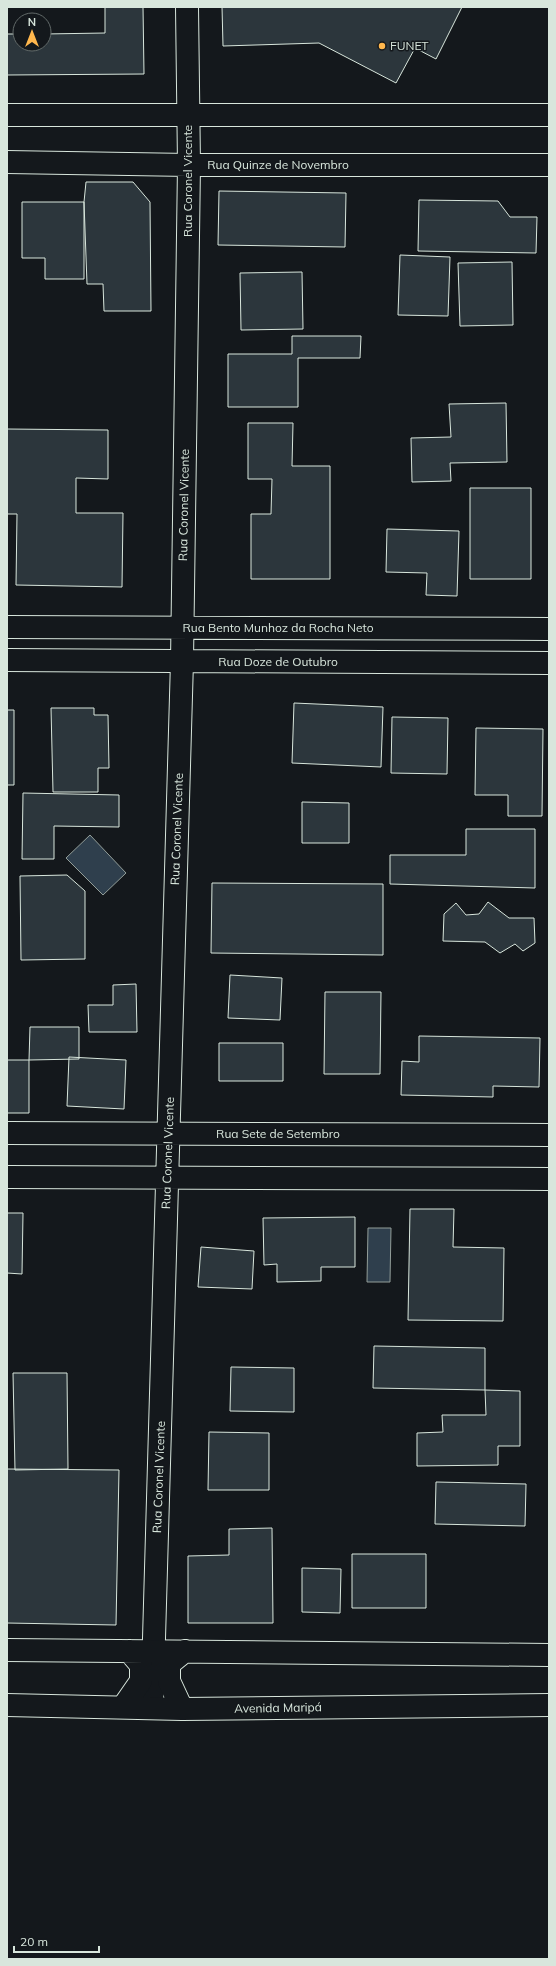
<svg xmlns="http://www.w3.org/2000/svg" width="556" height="1966" viewBox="0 0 556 1966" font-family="Mulish,sans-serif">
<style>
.water{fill:#2f3f4d;stroke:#939e99}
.building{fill:#2c363c;stroke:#d8e6dc}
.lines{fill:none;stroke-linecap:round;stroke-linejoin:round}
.minor-casing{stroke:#d8e6dc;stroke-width:24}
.primary-casing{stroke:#d8e6dc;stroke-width:24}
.minor{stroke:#14181c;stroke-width:22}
.primary{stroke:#14181c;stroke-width:22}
.poi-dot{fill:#ffb74d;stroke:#14181c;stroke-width:1.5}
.labels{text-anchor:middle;stroke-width:3;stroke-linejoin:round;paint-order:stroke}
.poi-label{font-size:12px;fill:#d8e6dc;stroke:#14181c;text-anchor:start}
.street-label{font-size:12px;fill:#d8e6dc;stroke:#14181c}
</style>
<rect width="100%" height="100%" fill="#14181c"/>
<path class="water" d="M90,835L126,873L103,895L66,858Z
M368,1228H391L390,1282H367Z"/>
<path class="building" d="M105,7H143L144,74L7,75V34H20V44H44V34L105,33Z
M222,7H462L436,59L415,48L396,83L319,43L223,46Z
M86,182H133L150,202L151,311H104L103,284H87L84,202Z
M219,191L346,193L345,247L218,245Z
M419,200L498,201L510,217H537L536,253L418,251Z
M22,202H84V279H45V258H22Z
M400,255L450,257L448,316L398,315Z
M512,262L513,325L460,326L458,263Z
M302,272L303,329L241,330L240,273Z
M292,336H361L360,358H298V407H228V354H292Z
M506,403L507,462L450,463L451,481L412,482L411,438L451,437L449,404Z
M248,423H293L292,466H330V579H251V514H271L272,479H248Z
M7,429L108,430V479L76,478V513H123L122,587L16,585L17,514H7Z
M470,488H531V579H470Z
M387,529L459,531L457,596L426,595L427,573L386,572Z
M294,703L383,707L381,767L292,763Z
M51,708H94V715H108L109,768H98V792H53Z
M7,710H14V785H7Z
M392,717L448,718L447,774L391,773Z
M476,728L543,729L542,816H508V795H475Z
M23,793L119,795V827L54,826V859H22Z
M302,802L349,803V843H302Z
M466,829H535V888L390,884V855H466Z
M67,875L85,891V959L21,960L20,876Z
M212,883L383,884V955L211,953Z
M488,902L509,918H534L535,943L523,951L515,944L500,953L485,942L443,941L444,914L456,903L466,915L479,914Z
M230,975L282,978L280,1020L228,1018Z
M136,984L137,1032H89L88,1005H113V985Z
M325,992H381L380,1074H324Z
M30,1027H79V1059L29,1060Z
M419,1036L540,1038L539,1087L493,1086V1097L401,1095L402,1061L419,1062Z
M219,1043H283V1081H219Z
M69,1057L126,1060L124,1109L67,1106Z
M7,1060H29V1113H7Z
M410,1209H454L453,1247L504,1248L503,1321L408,1320Z
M7,1213H23L22,1274L7,1273Z
M355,1217V1267H321V1281L277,1282V1264L264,1265L263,1218Z
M201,1247L254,1251L252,1289L198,1287Z
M374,1346L485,1348V1390L373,1388Z
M231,1367L294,1368V1412L230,1411Z
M13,1373H67L68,1469L15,1470Z
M485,1390L520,1391V1446H498V1465L417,1466V1433L443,1432L442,1415H486Z
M209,1432L269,1433V1490H208Z
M7,1469L119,1470L116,1625L7,1623Z
M436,1482L526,1484L525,1526L435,1524Z
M272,1528L273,1623H188V1556L229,1555V1529Z
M352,1554H426V1608H352Z
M302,1568L341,1569L340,1613L302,1612Z"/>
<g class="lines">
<g class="minor-casing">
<path id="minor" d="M7,115H549
M7,162L189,165H549
M7,627L549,629
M7,660L549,663
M7,1133L549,1135
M7,1177L549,1179
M152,1708L182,661L189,165L187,7"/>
</g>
<g class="primary-casing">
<path id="primary" d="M7,1650L549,1655
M7,1705L182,1709L549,1705
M123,1707L141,1681V1665L129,1651
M182,1709L169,1681V1664L185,1651"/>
</g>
<use href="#minor" class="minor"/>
<use href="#primary" class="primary"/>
</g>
<circle class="poi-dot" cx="382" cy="46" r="4"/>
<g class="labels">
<g class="poi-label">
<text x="390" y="50">FUNET</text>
</g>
<g class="street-label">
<text x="278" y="169">Rua Quinze de Novembro</text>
<text transform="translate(188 181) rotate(-90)" y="4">Rua Coronel Vicente</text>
<text transform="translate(184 505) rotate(-89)" y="4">Rua Coronel Vicente</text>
<text x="278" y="632">Rua Bento Munhoz da Rocha Neto</text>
<text x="278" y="666">Rua Doze de Outubro</text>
<text transform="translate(177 829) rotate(-88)" y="4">Rua Coronel Vicente</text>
<text x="278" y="1138">Rua Sete de Setembro</text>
<text transform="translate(168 1153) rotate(-88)" y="4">Rua Coronel Vicente</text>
<text transform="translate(159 1477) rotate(-88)" y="4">Rua Coronel Vicente</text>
<text transform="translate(278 1708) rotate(-1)" y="4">Avenida Maripá</text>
</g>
</g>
<rect width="556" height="1966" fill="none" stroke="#d8e6dc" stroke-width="16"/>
<g transform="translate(32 32)"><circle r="19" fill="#14181c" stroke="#626a69"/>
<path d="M0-3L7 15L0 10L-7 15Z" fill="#ffb74d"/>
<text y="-6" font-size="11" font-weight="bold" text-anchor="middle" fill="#d8e6dc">N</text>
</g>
<path d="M14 1946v6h85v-6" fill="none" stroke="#d8e6dc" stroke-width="2"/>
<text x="20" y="1946" font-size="12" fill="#d8e6dc" stroke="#14181c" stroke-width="3" paint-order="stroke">20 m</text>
</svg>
